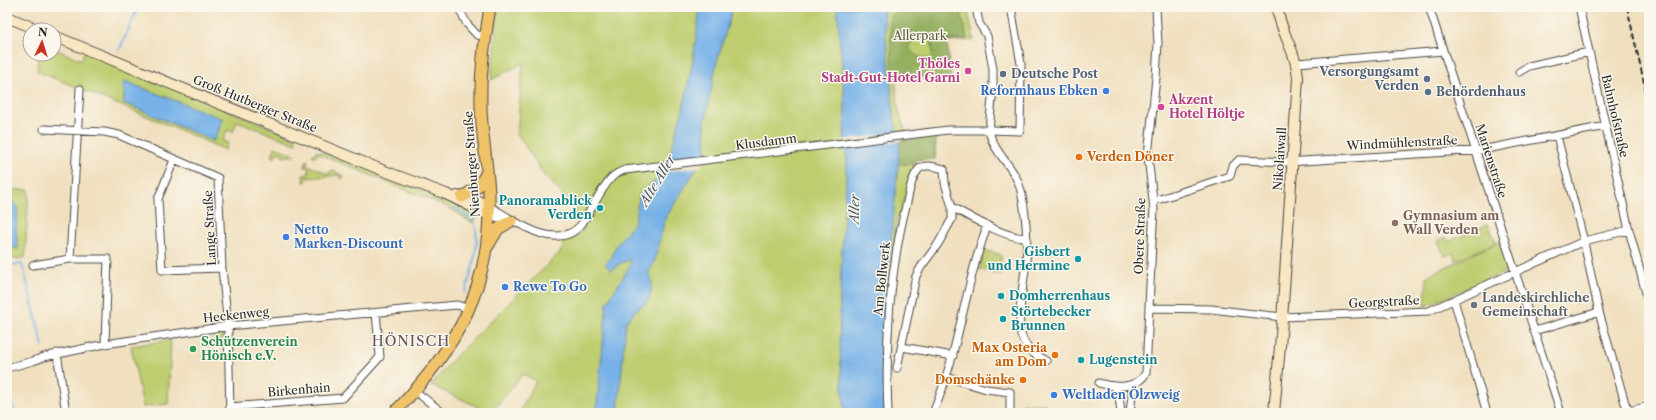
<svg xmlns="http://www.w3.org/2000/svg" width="1656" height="420" viewBox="0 0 1656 420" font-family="'Libre Caslon Text',serif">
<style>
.green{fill:#becd6f;stroke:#747c4d;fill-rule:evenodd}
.forest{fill:#96b062;stroke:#606e46;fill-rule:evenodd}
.water{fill:#76b1e7;stroke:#506e89}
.pier{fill:#f0e0c0}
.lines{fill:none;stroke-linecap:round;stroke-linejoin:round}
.stream{stroke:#76b1e7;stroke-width:2}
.street-casing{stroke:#494641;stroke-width:9}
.secondary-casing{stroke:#494641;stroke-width:12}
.primary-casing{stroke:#494641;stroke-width:13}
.street{stroke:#fff;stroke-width:7}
.secondary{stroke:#f9e7c3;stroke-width:10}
.primary{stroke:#f0c369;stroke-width:11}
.rail{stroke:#2b2b2b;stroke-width:2;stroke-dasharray:6 3;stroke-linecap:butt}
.hotel-dot{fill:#d1479c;stroke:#fbf7ec;stroke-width:1.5}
.service-dot{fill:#5c6f8a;stroke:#fbf7ec;stroke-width:1.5}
.shop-dot{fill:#3f7fe0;stroke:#fbf7ec;stroke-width:1.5}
.food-dot{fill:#e8710a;stroke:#fbf7ec;stroke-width:1.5}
.culture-dot{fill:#0f9aa8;stroke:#fbf7ec;stroke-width:1.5}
.education-dot{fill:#8d6e63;stroke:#fbf7ec;stroke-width:1.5}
.worship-dot{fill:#6b7280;stroke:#fbf7ec;stroke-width:1.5}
.leisure-dot{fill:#2e9e5b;stroke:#fbf7ec;stroke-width:1.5}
.labels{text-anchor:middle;stroke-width:3;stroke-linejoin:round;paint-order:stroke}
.park-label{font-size:12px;fill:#575c3f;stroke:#fbf7ec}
.hotel-label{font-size:12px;font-weight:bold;fill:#b23c85;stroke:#fbf7ec;text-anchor:end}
.service-label{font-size:12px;font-weight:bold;fill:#4e5e75;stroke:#fbf7ec;text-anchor:start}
.shop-label{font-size:12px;font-weight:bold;fill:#366cbe;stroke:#fbf7ec;text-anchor:start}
.street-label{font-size:12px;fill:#2b2b2b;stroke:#fbf7ec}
.food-label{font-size:12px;font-weight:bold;fill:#c56008;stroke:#fbf7ec;text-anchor:end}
.culture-label{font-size:12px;font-weight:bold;fill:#0d838f;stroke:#fbf7ec;text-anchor:start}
.education-label{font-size:12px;font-weight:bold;fill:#785e54;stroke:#fbf7ec;text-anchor:start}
.worship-label{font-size:12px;font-weight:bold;fill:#5b616d;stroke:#fbf7ec;text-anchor:start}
.leisure-label{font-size:12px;font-weight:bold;fill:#27864d;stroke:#fbf7ec;text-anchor:start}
.water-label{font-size:13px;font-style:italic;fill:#455a6d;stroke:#fbf7ec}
.quarter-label{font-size:14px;letter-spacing:1px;fill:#5f5363;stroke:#fbf7ec}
</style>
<rect width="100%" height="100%" fill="#fbf7ec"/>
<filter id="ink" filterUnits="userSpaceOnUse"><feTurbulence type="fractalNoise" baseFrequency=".025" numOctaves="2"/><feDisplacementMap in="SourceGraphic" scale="8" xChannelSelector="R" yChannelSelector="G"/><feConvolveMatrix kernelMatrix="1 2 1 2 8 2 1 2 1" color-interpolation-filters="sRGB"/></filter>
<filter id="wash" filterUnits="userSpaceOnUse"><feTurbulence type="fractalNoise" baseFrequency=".012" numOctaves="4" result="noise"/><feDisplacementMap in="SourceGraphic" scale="16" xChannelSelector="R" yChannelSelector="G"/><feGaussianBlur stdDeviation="0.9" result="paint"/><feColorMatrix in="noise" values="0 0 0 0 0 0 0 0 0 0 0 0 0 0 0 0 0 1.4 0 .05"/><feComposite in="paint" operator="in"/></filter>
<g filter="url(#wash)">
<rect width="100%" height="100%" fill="#f0e0c0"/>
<path class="green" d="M498,7H967L974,40L947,42L951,78L895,77C897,94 897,116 906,131L902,132L905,149L903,164H915L899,217H897L886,320L887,413H519L536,381L523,374L491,413L431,385L458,354L561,251L563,247V242L577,236L584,229L572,204L546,178L517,133L523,63L491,80Z
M54,49L82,60L84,51L295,138L296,144L237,121L233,132L227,130L223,141L228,143L225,150L187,133L37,71L38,54H54ZM124,81L223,119L214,141L124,103Z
M275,147L295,155L283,157L282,153H276L275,158L272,156Z
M316,151L331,153L383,174L380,179L317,153L316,157L312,155Z
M307,160L308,161L307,165L329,174L331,170L344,176V178L341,179L340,175L306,178V182H304L303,175H308L309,168L304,167Z
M386,175L473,212L472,216L476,222H471L448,207L382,180L384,176Z
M7,189L29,190L25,258L7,259V250L9,248H18L16,229L18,208L12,202L7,200Z
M1488,224L1496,243L1456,260L1453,253L1445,256L1438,241L1446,237L1448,242Z
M1501,241L1508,264L1505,272L1425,306L1427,276Z
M984,250L1001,255L1000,274L979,269Z
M213,334H222L223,341L214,342Z
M171,340L168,404L143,407L131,346Z
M1023,404H1046V413H1023Z"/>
<path class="forest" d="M909,7H960L967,39L947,41L951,78L892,77L890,16ZM917,37L930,39L932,44L933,55L929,59C919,59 914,55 908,47Z
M936,137L935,159L915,160V164H898L899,141Z"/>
<path class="water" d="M700,7H731V14L716,65L705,122L706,153L665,219L654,263L649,272L652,282L651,293L647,302L637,309L626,322L618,413H596L607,303L631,264L630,260L621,263L611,270L605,264L612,257L616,246L634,223L640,193L664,174L683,109L693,60Z
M837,7H883L894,116L900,145L885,309V413H845C834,328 843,242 847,157L844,148L845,105Z
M124,81L223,119L214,141L124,103Z
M7,200L16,204L18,208L16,229L18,248H9L7,250Z"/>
<path class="pier" d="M900,133L901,141L842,148V140Z
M707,154L700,167L663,172L666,160Z"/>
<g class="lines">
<path class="stream" d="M119,51L138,7
M454,208C460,212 468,215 472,220C484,235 470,277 465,293
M7,265L21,264L23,267L43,346
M7,386L14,413"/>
</g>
</g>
<g filter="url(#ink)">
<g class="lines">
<g class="street-casing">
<path id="street" d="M458,7L467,24L477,35L486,36
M976,7L979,23L987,36L993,69V88L989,130C993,154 1016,167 1021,191C1026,214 1028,237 1026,261C1024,283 1018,307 1020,330C1023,346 1032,354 1046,361
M1429,7L1561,413
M1579,7L1629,230L1649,304
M1297,63L1443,51
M1519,72L1529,66L1589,52
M44,129L104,132L119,135L218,178L222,268L228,326L230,413
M1557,136L1583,238L1599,312L1625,403L1630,413
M174,160L158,199L162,270L222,268
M1154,201L1230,176L1233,166L1239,160L1287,162L1481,150L1606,126
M489,206C512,219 555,253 580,226C588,216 594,203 601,192C608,181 612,174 625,170L948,130H989L1020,131L1021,64L1011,7
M952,207C972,218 1005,238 1027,238
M489,215L511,221
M70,259L80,89
M33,265L70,259H108L105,344
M1454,300L1487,413
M1149,308L1211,309L1282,317L1429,311L1584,241L1629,230
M1534,331L1599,312
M902,347L953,356
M57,353L66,413
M7,368L33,361L44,357L105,344L228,326L457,305L470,309
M947,377L986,389L1010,392V413
M1099,383C1115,388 1137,389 1146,373L1152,242L1154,209L1148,156L1156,78L1158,43L1156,9L1158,7
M1115,386L1119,396L1121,413
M415,391L443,413
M230,407L343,398L380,357L376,313
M888,413C885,342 889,271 907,202C909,193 911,178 918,170C924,163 936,167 944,169L945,183L952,207V219L938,244L921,267L916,276L897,368
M933,413C952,368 960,322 972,275C976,258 982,242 987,225
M1130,413L1133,385
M1621,413L1649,406"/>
</g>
<g class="secondary-casing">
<path id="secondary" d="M7,17L39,30
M54,36L387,172L446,194L489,215
M457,196L478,201L489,206
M1274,413L1281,335L1298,78C1297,52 1280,32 1277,7"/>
</g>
<g class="primary-casing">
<path id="primary" d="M462,197C476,189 480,186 487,172
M488,246L498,229L511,221
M394,413C457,348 492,288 489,195C488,164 481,134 481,104C480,71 485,39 490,7"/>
</g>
<use href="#street" class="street"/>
<use href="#secondary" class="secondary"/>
<use href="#primary" class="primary"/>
<path class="rail" d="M1627,7L1649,105"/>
</g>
</g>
<g class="hotel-dot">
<circle cx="968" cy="71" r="4"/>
<circle cx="1161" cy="107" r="4"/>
</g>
<g class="service-dot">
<circle cx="1003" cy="74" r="4"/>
<circle cx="1427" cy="79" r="4"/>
<circle cx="1428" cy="92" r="4"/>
</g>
<g class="shop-dot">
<circle cx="1106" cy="91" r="4"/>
<circle cx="286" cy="237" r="4"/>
<circle cx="505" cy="287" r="4"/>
<circle cx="1054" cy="395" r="4"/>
</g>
<g class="food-dot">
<circle cx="1079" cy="157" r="4"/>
<circle cx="1055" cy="355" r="4"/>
<circle cx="1023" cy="380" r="4"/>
</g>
<g class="culture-dot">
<circle cx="600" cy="208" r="4"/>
<circle cx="1078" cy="259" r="4"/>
<circle cx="1001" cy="296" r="4"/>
<circle cx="1003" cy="319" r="4"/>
<circle cx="1081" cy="360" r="4"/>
</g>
<circle class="education-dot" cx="1395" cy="223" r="4"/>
<circle class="worship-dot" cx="1474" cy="305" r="4"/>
<circle class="leisure-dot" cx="193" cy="349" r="4"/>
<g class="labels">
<g class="park-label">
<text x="920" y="40">Allerpark</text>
</g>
<g class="hotel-label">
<text x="960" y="68">Thöles<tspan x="960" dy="14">Stadt-Gut-Hotel Garni</tspan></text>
<text x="1169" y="104" text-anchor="start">Akzent<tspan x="1169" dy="14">Hotel Höltje</tspan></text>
</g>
<g class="service-label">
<text x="1419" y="76" text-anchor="end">Versorgungsamt<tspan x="1419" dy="14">Verden</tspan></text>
<text x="1011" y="78">Deutsche Post</text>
<text x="1436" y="96">Behördenhaus</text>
</g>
<g class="shop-label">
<text x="1098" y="95" text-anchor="end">Reformhaus Ebken</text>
<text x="294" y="234">Netto<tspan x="294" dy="14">Marken-Discount</tspan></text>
<text x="513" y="291">Rewe To Go</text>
<text x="1062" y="399">Weltladen Ölzweig</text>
</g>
<g class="street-label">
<text transform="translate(255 104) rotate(22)" y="4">Groß Hutberger Straße</text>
<text transform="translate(1615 116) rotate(77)" y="4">Bahnhofstraße</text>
<text transform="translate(766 142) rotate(-7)" y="4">Klusdamm</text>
<text transform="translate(1402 143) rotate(-3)" y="4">Windmühlenstraße</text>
<text transform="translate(1280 159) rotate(-86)" y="4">Nikolaiwall</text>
<text transform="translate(1491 161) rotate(72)" y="4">Marienstraße</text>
<text transform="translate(472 164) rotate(-94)" y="4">Nienburger Straße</text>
<text transform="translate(210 228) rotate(-93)" y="4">Lange Straße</text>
<text transform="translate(1140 236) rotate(-88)" y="4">Obere Straße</text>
<text transform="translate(882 279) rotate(-84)" y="4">Am Bollwerk</text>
<text transform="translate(1384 302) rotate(-3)" y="4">Georgstraße</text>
<text transform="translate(236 315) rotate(-6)" y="4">Heckenweg</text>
<text transform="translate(299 390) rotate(-5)" y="4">Birkenhain</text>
</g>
<g class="food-label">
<text x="1087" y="161" text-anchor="start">Verden Döner</text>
<text x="1047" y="352">Max Osteria<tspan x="1047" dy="14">am Dom</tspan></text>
<text x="1015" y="384">Domschänke</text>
</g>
<g class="culture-label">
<text x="592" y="205" text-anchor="end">Panoramablick<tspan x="592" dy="14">Verden</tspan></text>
<text x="1070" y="256" text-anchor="end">Gisbert<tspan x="1070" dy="14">und Hermine</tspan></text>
<text x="1009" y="300">Domherrenhaus</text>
<text x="1011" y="316">Störtebecker<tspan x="1011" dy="14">Brunnen</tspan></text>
<text x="1089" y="364">Lugenstein</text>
</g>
<g class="education-label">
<text x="1403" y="220">Gymnasium am<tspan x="1403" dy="14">Wall Verden</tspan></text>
</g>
<g class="worship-label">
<text x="1482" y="302">Landeskirchliche<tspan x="1482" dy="14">Gemeinschaft</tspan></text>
</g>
<g class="leisure-label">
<text x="201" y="346">Schützenverein<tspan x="201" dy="14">Hönisch e.V.</tspan></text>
</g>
<g class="water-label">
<text transform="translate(657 180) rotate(-59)" y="5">Alte Aller</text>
<text transform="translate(854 209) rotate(-88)" y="5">Aller</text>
</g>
<g class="quarter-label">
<text x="411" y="346">HÖNISCH</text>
</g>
</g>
<rect width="1656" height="420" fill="none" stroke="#fbf7ec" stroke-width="24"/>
<g transform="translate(42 42) rotate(4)"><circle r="19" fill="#fbf7ec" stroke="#a8a59f"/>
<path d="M0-3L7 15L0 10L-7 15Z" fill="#c8321e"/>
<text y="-6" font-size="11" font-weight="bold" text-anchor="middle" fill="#2b2b2b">N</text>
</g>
</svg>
